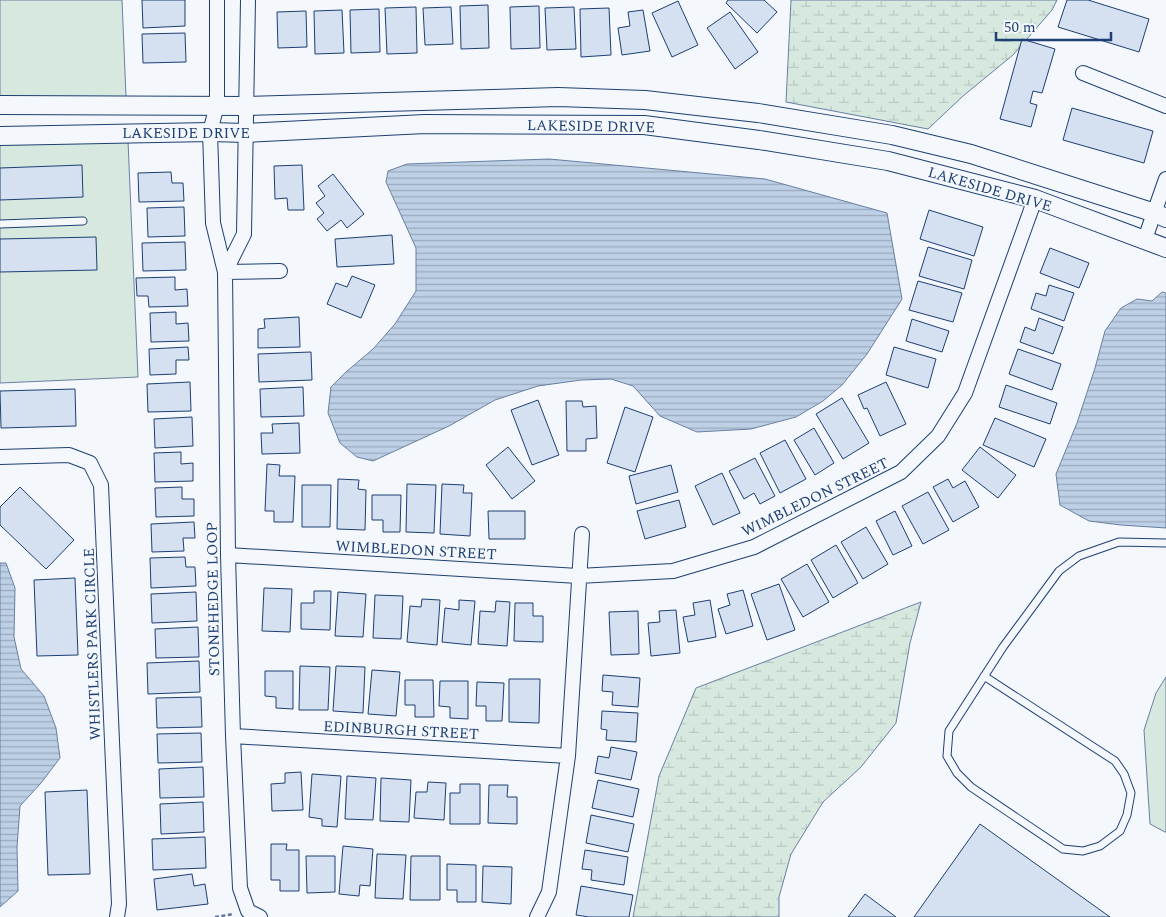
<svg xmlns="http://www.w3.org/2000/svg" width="1166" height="917" viewBox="0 0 1166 917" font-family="Spectral,serif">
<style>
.green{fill:#d7e8df;stroke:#687fa3}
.wetland{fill:url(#wetland-marsh);stroke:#687fa3}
.water{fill:url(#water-rules);stroke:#687fa3}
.building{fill:#d5e0f0;stroke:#1d3f73}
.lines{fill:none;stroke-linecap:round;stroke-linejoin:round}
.service-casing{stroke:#1d3f73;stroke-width:9}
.minor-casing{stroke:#1d3f73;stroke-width:16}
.tertiary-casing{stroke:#1d3f73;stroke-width:20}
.path{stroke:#5e769c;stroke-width:2.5;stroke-dasharray:4 2.5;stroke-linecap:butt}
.service{stroke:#f4f7fb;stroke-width:7}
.minor{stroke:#f4f7fb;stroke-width:14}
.tertiary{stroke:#f4f7fb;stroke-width:18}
.labels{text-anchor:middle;stroke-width:4;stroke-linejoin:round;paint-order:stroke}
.street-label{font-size:15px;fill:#1d3f73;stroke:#f4f7fb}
</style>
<defs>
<pattern id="wetland-marsh" width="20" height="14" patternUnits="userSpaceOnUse" patternTransform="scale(1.25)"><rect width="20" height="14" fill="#d7e8df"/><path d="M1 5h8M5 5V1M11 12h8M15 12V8" fill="none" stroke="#b8c8c3"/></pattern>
<pattern id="water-rules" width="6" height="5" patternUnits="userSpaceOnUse" patternTransform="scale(1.25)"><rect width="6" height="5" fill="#bed0e5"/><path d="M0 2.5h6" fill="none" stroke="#9aaabe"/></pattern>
</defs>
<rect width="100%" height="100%" fill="#f4f7fb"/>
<path class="green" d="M0,0H122L126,97H0Z
M128,141L138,377L0,383V144Z
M1166,677V832H1165L1150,824L1144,730L1156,693Z"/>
<path class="wetland" d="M791,0H1057L1052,10L1013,55L963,96L928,129L786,102Z
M921,602L910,643L896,723L861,767L823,802L791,854L779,897V917H633L659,776L696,688Z"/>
<path class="water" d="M549,159L765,179L887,213L902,299L867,354L842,385L823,401L796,417L751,429L697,432L660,416L633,386L611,379L581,380L538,386L495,400L449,426L373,461L357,457L340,443L328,413L331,387L346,372L373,349L395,324L416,291V248L386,182L388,171L407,164Z
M1162,292L1166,293V528L1121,525L1089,521L1060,505L1056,474L1077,423L1095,368L1105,331L1121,308L1137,299L1152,301Z
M0,563H6L15,588L14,637L21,669L44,696L56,728L60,758L41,783L20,806L17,847L18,891L0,907Z"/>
<path class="building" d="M142,0H185V26L143,28Z
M728,0H764L777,12L757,33L726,3Z
M1067,0H1088L1149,19L1139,52L1058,27Z
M678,1L698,45L672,57L652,13Z
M488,5L489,48L461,49L460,6Z
M539,6L540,48L511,49L510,7Z
M416,7L417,53L387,54L385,8Z
M451,7L453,44L425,45L423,8Z
M574,7L576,49L547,50L545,8Z
M609,8L611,55L581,57L580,9Z
M379,9L380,52L351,53L350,10Z
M342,10L344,53L315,54L314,11Z
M643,10L650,51L622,55L618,28L630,26L628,12Z
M306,11L307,47L278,48L277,12Z
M730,12L758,52L735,69L707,28Z
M185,33L186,62L143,63L142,34Z
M1022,39L1055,49L1042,93L1033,91L1030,103L1037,105L1031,127L1000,119Z
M1072,108L1153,131L1144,163L1063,140Z
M82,165L83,197L0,200V168Z
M302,165L304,210H288L287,198L275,199L274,166Z
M171,172L172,183H183L184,201L139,202L138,173Z
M333,174L364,214L347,228L341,220L327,231L317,219L324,213L316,203L325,196L318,186Z
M184,207L185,236L148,237L147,208Z
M929,210L983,227L974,256L920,239Z
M392,235L394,264L337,267L335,239Z
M96,237L97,270L0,272V239Z
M185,242L186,270L143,271L142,243Z
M928,247L972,260L964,289L919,276Z
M1050,248L1089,263L1079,288L1040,273Z
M352,276L375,285L361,318L327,304L336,283L347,287Z
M175,277V290L187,289L188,306L149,307L148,296H137L136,278Z
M918,281L962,293L953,322L909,310Z
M1049,285L1074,293L1064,321L1031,309L1036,293L1046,296Z
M176,312V324L188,323L189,341L151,342L150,313Z
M299,317L300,347L258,348V329L265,328L264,319Z
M1039,318L1063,327L1053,354L1020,342L1025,327L1035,331Z
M912,319L949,331L942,352L906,341Z
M188,347L189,360H176V374L150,375L149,349Z
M894,347L936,359L928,388L886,375Z
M1018,349L1061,364L1052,390L1009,374Z
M311,352L312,380L259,382L258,354Z
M190,382L191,411L148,412L147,384Z
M886,382L906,424L880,436L867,408L864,409L858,395Z
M1006,385L1057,403L1050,424L999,407Z
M303,387L304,416L261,417L260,389Z
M75,389L76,426L1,428L0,391Z
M842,398L869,443L843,459L816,414Z
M538,400L559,455L532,465L511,410Z
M566,401H582L583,407L596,406L597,438L586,439V451H567Z
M625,407L653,417L635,472L607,463Z
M192,417L193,446L155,448L154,419Z
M995,418L1046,439L1034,467L983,445Z
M299,423L300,453L262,454L261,433H273L272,424Z
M814,428L834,463L815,475L794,440Z
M785,440L806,479L780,493L760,453Z
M508,447L535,481L512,499L486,465Z
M980,447L1016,475L998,498L962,470Z
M181,452V464L193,463V481L155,482L154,453Z
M755,458L775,496L760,504L754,493L744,499L729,471Z
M267,464L280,465L279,476H295L293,522H274V511H265Z
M671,465L678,492L636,504L629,476Z
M722,473L740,513L713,525L695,486Z
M338,479L359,480L358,489L366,490L365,530L337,529Z
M948,479L953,488L965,481L979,507L953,522L933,487Z
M407,484L436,485L434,533L406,532Z
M442,484L464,485L463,493H472L470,536L440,534Z
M302,485H331L330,527H302Z
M20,487L74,540L46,569L0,525V507Z
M182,487V499H194V516L156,517L155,488Z
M928,492L949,530L923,544L902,506Z
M372,495H401L400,532H383V520H372Z
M679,500L686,527L645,539L637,511Z
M488,511H525V539H489Z
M895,511L912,546L893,555L876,521Z
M194,522L195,538H183L184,551L152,552L151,524Z
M866,527L888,564L863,579L841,542Z
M836,545L858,583L833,598L811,560Z
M185,557L186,567H195L196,586L151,588L150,558Z
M807,564L829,602L803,617L781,579Z
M75,578L78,655L37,656L34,580Z
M779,584L795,630L767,640L751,594Z
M264,588L292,589L290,632L262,631Z
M743,590L753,626L726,634L718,609L730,605L727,594Z
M314,591H331L330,630L301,629V603H314Z
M196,592L197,621L152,623L151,594Z
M338,592L366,594L363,637L335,636Z
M375,595L403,596L401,639L373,638Z
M422,599L440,600L437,645L407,642L410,606L421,607Z
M459,600L475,601L471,645L442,642L445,608L459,610Z
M710,600L716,637L688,642L683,617L695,615L693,603Z
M496,601L510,602L507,646L478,644L480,611L495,612Z
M515,603H533V616H543V642L514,641Z
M676,610L680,653L651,656L648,623L660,622L659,611Z
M638,611L639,654L611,655L609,612Z
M198,627L199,657L156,658L155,629Z
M199,661L200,692L148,694L147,663Z
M300,666L330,667L328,710H299Z
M336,666L365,667L363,713L333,711Z
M372,670L400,672L396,716L368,714Z
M265,671H293V709L276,708V697L265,696Z
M603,675L640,678L638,707L612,705L613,692L602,691Z
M509,679H540L539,723L509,722Z
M405,680H433L434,717H415V705H405Z
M440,681H468V719L450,718V707L439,706Z
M477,682L504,683L502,721H486V706H476Z
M201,697L202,727L157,728L156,698Z
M602,711L638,713L636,742L606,740L607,730L601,729Z
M201,733L202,762L158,763L157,734Z
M611,747L637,752L631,780L595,773L598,756L609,758Z
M203,767L204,797L160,798L159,769Z
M301,772L303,810L272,811L271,784L285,783V773Z
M312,774L341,776L337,827L322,826V819L309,817Z
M347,776L376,778L373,820L345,819Z
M381,778L411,780L409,822L380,821Z
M598,780L639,789L633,817L592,808Z
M428,782L446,783L444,820L414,818L416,792H427Z
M460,784H480V824H450V793H460Z
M489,785H508L507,797H517V824L488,823Z
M87,790L90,874L48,875L45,792Z
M203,802L204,832L161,834L160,804Z
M591,815L634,824L628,852L586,843Z
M980,824L1110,917H914Z
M205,837L206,868L153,870L152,839Z
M271,844H287L286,850H299V891H280V880H271Z
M343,846L373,849L370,886L360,885L359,896L339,894Z
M585,850L628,857L624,885L591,880L592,870L582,869Z
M377,854L406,855L403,899L375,898Z
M306,856H335V892L307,893Z
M411,856H440V900H410Z
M447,864L476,865V902H457V890H447Z
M483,866L512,867L511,904L482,902Z
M192,874L194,886L205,884L208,904L157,910L154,879Z
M581,886L633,895L629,917H589L576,915Z
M865,894L896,917H848Z"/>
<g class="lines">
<g class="service-casing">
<path id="service" d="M0,224L83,221
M984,676L1115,761L1124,774L1131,793L1127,815L1120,831L1100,846L1083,851L1063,849L971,787L957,773L947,756L949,731L1003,647L1059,571L1079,556L1119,542L1166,543"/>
</g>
<g class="minor-casing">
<path id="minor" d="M217,0V105L210,132L213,223L225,272L228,555L233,736L240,888L248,911L260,917
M1083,73L1166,106
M1145,239L1166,179
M225,272L244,234L248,0
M225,272L280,271
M0,457L69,455L90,463L101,485L119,904L117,917
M228,555L578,576L673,571L754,547L901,472L938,436L965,393L1035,199
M233,736L568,756
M537,917L549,892L568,756L582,534"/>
</g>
<g class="tertiary-casing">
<path id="tertiary" d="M0,105L246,106L558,97L645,100L758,113L892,135L971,154L1155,213L1166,218
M0,136L210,132L246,133L425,124L644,125L759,140L888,161L1035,199L1166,248"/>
</g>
<path class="path" d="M215,917L234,914"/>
<use href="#service" class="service"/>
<use href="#minor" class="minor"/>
<use href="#tertiary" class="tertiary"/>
</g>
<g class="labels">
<g class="street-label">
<text transform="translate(591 126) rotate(1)" y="5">LAKESIDE DRIVE</text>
<text x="186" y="138">LAKESIDE DRIVE</text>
<text transform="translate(990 189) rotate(16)" y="5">LAKESIDE DRIVE</text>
<text transform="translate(815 497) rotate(-26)" y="5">WIMBLEDON STREET</text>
<text transform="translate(416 550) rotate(3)" y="5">WIMBLEDON STREET</text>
<text transform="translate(213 599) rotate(-91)" y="5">STONEHEDGE LOOP</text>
<text transform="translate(92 644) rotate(-92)" y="5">WHISTLERS PARK CIRCLE</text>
<text transform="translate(401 730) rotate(3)" y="5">EDINBURGH STREET</text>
</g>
</g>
<path d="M996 32v8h115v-8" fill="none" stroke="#1d3f73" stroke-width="2.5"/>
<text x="1004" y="32" font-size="15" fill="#1d3f73" stroke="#f4f7fb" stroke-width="4" paint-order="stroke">50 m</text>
</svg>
